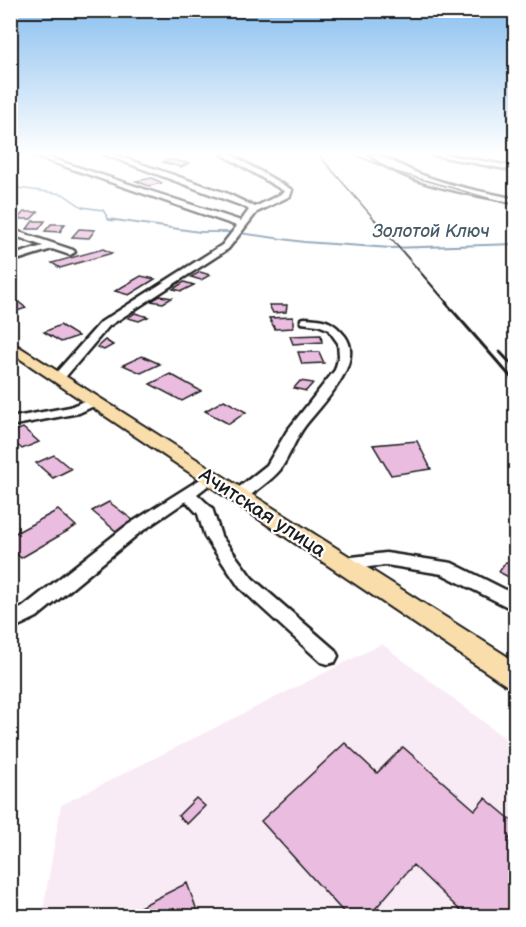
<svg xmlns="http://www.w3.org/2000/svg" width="526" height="927" viewBox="0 0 526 927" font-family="'Balsamiq Sans',sans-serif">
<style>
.built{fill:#f9ebf6}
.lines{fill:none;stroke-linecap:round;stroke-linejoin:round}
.stream-far1{stroke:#6887a1;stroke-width:1.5}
.stream{stroke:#6887a1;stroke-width:2}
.building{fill:#eabce0;stroke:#1c1c1c;stroke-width:1.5}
.minor-casing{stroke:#1c1c1c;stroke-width:5}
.major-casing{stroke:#1c1c1c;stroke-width:4}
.minor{fill:#fff;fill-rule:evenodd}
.major{fill:#f9ddab;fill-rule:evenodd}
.rail-far2{stroke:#1c1c1c;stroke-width:1.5}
.rail-far1{stroke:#1c1c1c;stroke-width:2}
.rail{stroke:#1c1c1c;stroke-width:3}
.labels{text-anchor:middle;stroke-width:4.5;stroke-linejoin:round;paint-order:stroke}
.far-water-label{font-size:18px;font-style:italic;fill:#485b69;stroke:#fff}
.street-label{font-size:20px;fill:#1c1c1c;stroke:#fff}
</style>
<rect width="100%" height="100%" fill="#fff"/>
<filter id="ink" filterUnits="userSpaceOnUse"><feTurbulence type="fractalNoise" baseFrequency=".0167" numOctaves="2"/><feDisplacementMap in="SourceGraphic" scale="12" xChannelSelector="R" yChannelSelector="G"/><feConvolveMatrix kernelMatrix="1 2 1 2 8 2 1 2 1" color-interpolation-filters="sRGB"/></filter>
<g filter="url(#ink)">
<path class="built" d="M382,644L515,746V916H42L61,805Z"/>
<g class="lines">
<path class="stream-far1" d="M10,187L63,194L82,207L103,210L109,220L115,221"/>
<path class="stream" d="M108,219L200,232H231
M239,233L304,242L391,248L516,244"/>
</g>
<path class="building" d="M171,160L189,163L181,167L162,162Z
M152,178L162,183L149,186L136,181Z
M24,212H38L31,219H17Z
M33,221H45L39,229H27Z
M51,224H65L60,232L45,231Z
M79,229L95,230L89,238L72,237Z
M103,249L112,253L60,268L52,263Z
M200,272L210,275L201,280L191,277Z
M141,276L155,279L129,295L115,291Z
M184,282L194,285L182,291L173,289Z
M160,296L172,298L163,303L151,301Z
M16,300L26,308L14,312L10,308V302Z
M269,305H287L286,312L273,313Z
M135,313L148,317L139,321L128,318Z
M293,317V328L275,329L269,318Z
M60,325L78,336L61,342L44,332Z
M321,335L322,342L293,344L290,336Z
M105,340L113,345L104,350L97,347Z
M298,352H319L324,363L302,364Z
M142,356L160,364L141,373L123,365Z
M170,374L201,391L182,401L150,384Z
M300,381L313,383L306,391L294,388Z
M224,400L246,412L229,424L205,411Z
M23,428L39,442L22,449L10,439V433Z
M417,441L431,469L391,475L373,445Z
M54,455L71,469L53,478L36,463Z
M109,502L134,521L117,532L92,511Z
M58,510L76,526L21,558L10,548V536Z
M506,562L516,566V581L499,572Z
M345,743L377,773L403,747L475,810L485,798L516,824V830L509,839L516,845V916H466L413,865L369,916H347L261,821Z
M196,798L205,806L187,824L178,816Z
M187,883L199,916H122Z"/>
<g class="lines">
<g class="minor-casing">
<path id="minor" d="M29,154H38L241,221L249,210L245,207L103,154H112L226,193L255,207L283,193L284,191L222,154H230L292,190L290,196L257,212L228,249L109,326L62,381L58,382L52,378L54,375L101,322L222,245L237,226Z
M369,154C384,154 408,171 425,176C454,187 485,192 516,199V203C471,194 403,185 369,154Z
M428,154H442L516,167V171Z
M10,229L73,250L75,252L70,255L52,249L10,262V256L43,246L10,234Z
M516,286V295L511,292L512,287Z
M305,318C324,319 332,320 345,336C365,363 322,404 305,426C295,439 290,456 280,470C271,481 256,490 245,500H233L231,496L233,492L267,465L287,431L335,370L339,356L338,343L328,329L318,325L301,323V319Z
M93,397L98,398L100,401L98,404L79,413L10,426V418L70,407Z
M210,473L218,478L197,494L212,508L221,536L252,578L335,650L338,656L335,662L328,664L321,662L240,588L205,537L198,514L186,501L138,534L37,617L10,630V614L23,607L126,526Z
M386,553L452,563L516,595V611L442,574L386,565L343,570L337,569L334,564L337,559L343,558Z"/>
</g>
<g class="major-casing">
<path id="major" d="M10,341L516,662V688L506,685L10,352Z"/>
</g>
<use href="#minor" class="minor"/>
<use href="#major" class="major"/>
<path class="rail-far2" d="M318,154L376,221
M353,154L396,172L516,206"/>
<path class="rail-far1" d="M374,219L448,304"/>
<path class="rail" d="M446,303L516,383
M500,352L516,369"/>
</g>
</g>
<linearGradient id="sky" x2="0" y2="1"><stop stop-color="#89bfef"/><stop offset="0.54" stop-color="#fff"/><stop offset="1" stop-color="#fff" stop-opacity="0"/></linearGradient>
<rect width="526" height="284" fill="url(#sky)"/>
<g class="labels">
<g class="far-water-label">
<text x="431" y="237">Золотой Ключ</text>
</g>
<g class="street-label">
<text transform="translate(263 512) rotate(33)" y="7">Ачитская улица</text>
</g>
</g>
<rect width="526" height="927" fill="none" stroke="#fff" stroke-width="36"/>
<rect x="18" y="18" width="490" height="891" fill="none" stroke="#1c1c1c" stroke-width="2" filter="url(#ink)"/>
</svg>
